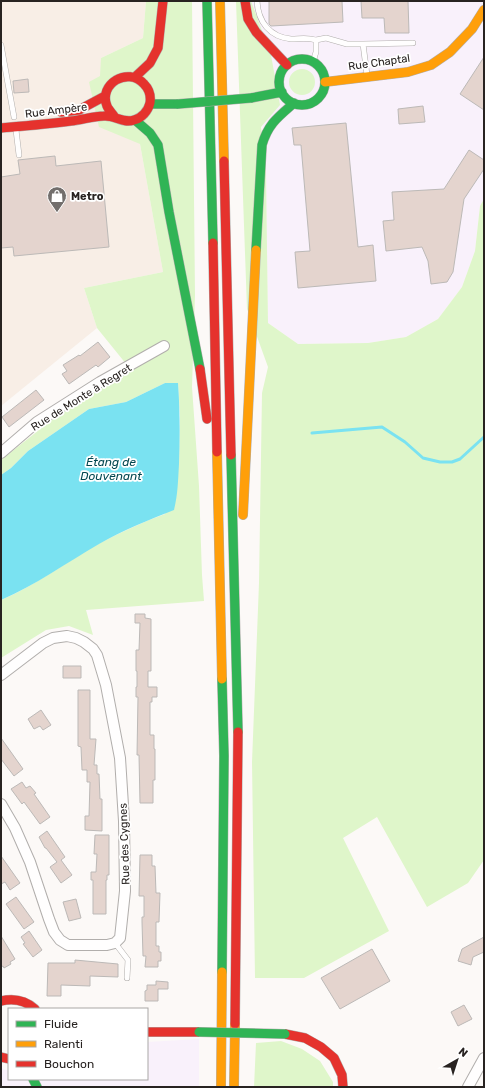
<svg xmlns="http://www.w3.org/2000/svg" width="485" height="1088" viewBox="0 0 485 1088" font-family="Rubik,sans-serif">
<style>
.commercial{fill:#f9f1fb}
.industrial{fill:#f8eee6}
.green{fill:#dff6ca}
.water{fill:#7ae2f1}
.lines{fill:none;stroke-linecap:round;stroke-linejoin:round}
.stream{stroke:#7ae2f1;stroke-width:3}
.building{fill:#e4d4ce;stroke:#bcb9b7}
.lane-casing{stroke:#b1aeac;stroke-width:6}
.street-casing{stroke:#b1aeac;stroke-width:12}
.fast-casing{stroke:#b1aeac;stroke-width:10}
.slow-casing{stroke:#b1aeac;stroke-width:10}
.jam-casing{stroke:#b1aeac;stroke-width:10}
.lane{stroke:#fffefe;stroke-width:5}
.street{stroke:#fffefe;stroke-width:10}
.fast{stroke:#30b455;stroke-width:9}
.slow{stroke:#ff9f0a;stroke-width:9}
.jam{stroke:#e5322d;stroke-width:9}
.fast-bridge-casing{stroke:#b1aeac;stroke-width:10;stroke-linecap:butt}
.fast-bridge{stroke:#30b455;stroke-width:9}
.labels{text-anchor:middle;stroke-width:3.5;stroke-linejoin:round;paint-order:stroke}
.street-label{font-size:11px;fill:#282321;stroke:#fff}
.poi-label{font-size:11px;font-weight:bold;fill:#282321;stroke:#fff;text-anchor:start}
.water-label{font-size:12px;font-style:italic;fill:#024750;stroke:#fff}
</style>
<rect width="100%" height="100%" fill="#fcf9f7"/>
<path class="commercial" d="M251,1H484V199L480,206L475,251L462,287L438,319L406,337L368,343L298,344L268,323L266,171L255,23Z
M199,1039V1087H1V1068L9,1071V1079H147V1042Z"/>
<path class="industrial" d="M1,1H146L143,38L101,58L140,144L163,272L84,288L97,328L1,406Z"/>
<path class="green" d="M146,1H192L195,295L192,387L199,486L202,575L204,601L86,610L93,635L69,626L46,630L1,658V600C37,585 67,561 100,543C121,532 143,522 165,514L179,463L180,416L178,383H165L126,402L89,409L28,451L11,468L1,475V460L53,419L131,370L97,328L84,288L163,272L140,144L99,127L89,82L100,76L101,58L143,38Z
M236,1H251L271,55L280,105L261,127L266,171L268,323L298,344L368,343L406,337L438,319L462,287L475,251L480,206L484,199V860L468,883L427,907L377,817L343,838L389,931L304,978H255L252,762L259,583L262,393L268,367L247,309Z
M289 82a13 13 0 1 1 26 0a13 13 0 1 1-26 0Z
M281,1041L302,1049L320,1061L333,1082V1087H254L256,1043Z"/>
<path class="water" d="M165,383H178C180,410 180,437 179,464C178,480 178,494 174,510C149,520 123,530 99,544C66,563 36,585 1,600V475L11,468L28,451L89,409L126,402Z"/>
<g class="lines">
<path class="stream" d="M312,433L382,427L405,442L423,458L440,462H452L460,459L484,437"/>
</g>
<path class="building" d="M269,1H342L343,22L271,26L269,24Z
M361,1H408L409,33H385L384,18H362Z
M484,57V110L460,94Z
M28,79L29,92L14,93L13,81Z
M423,106L425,122L399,124L398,109Z
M346,123L358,247L373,245L376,281L298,288L295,252L310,251L301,145H294L292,128Z
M469,150L484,160V169L464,199L453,272L447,282L431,284L428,261L422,247L386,251L383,221L394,220L392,192L444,189Z
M55,156L56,166L101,161L109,247L14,256L13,247L1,248V177L20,174L18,160Z
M98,342L110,357L98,367L96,365L69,384L62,374L67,371L63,365L79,355L80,356Z
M36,390L44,400L9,427L2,417Z
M135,614H145V618L151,619V671H148V687H157V697H152V702H150V735H154V749H155V780H153V803H140L139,755H137L138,697H136V687H137V671H136V650H139L140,623H135Z
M63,666H81V678H63Z
M78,690H90V739H96L94,765H97V774H99L100,799H102V831L85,830V816H89L90,782H87V770H82L81,747L78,746Z
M41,710L51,725L43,730L40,726L34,729L28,719Z
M1,738L23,769L14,776L1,759Z
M22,782L26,788L30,786L36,793L34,794L50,817L40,824L24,802L22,804L11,789Z
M47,831L65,857L61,860L72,875L61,883L50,867L57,862L46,848H45L39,837Z
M95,835H109V875H107V880H106V914H93V880H91V872H96L97,854H94Z
M140,855H152V866H155L156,893H160L159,922H156V946H159V952H161V961H158V967H145L146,956H143L142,922V917H144V896H139Z
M1,856L20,883L10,890L5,882L1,884Z
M16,897L34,922L24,929L6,904Z
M76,899L81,918L69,921L63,902Z
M29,931L42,950L33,957L23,944L25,943L21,937Z
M1,936L15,959L10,962L11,964L4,968L3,966L1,967Z
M484,937V952L473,957L471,965L458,961L462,949Z
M372,949L390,981L340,1009L321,978Z
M75,960L118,964V977L90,976V986L61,985V996H47L48,963H75Z
M156,981L168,982V989H158V1001H145V991L147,990V985H156Z
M464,1005L472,1019L458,1026L451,1012Z"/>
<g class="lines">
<g class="lane-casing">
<path id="lane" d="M257,1C258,22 270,37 291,39C300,39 306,37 316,40V52L313,62
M316,40L326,38L347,44H363
M1,45L14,117
M367,75L363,44L413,43
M16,130L19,155
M115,943L128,960L127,978"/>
</g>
<g class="street-casing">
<path id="street" d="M1,453L37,422L100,382L164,346
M1,675L43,643L53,638L67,636L76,638L84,642L93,649L97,655L106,685L120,758L124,821L125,891L120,938L115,943L107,945H68L60,940L54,932L49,919L30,862L15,828L1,804
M468,1087L484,1058"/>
</g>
<g class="fast-casing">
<path id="fast" d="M207,1L213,243
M279 82a23 23 0 1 1 46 0a23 23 0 1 1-46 0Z
M251,98L282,92
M150,104H178
M135,120L150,133L158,145L169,212L200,369
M256,250L262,145C268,124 278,117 294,103
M231,455L238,732
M222,972L224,756L222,679
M33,1079L37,1087"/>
</g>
<g class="slow-casing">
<path id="slow" d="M220,1L224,161
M325,82L408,72L431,65L450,52L472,29L484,10
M217,452L222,679
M243,515L256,250
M221,1087L222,972
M234,1087L235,1024"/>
</g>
<g class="jam-casing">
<path id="jam" d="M245,1L248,19L256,32L287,65
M135,77L150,63L158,48L163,1
M61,112L79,110L105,96
M1,128C24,126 48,124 71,121C82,120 93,116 104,116C115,115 123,124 134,120C142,118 148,111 150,103C151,96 149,89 144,84C128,66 98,84 107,106C108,109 112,113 114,116
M224,161L231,455
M213,243L217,452
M200,369L207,419
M1,1001C14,998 25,1000 35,1009
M235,1024L238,732
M147,1032H199
M285,1034L305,1038L321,1047L334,1058L342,1075L343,1087
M1,1057L9,1059"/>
</g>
<use href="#lane" class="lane"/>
<use href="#street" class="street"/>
<use href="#fast" class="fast"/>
<use href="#slow" class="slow"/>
<use href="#jam" class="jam"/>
<g class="fast-bridge-casing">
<path id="fast-bridge" d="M178,104L251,98
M199,1032L285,1034"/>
</g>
<use href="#fast-bridge" class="fast-bridge"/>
</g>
<defs>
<g id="shop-pin" transform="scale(1)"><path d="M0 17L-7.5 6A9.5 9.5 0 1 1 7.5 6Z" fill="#726e6c" stroke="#fff"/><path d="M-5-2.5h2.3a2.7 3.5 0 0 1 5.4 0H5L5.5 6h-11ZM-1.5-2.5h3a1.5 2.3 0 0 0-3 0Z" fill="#fff"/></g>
</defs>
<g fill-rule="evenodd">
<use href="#shop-pin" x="57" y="196"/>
</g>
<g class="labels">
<g class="street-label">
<text transform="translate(379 62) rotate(-8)" y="4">Rue Chaptal</text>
<text transform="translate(56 110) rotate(-7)" y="4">Rue Ampère</text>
<text transform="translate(81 397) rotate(-32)" y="4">Rue de Monte à Regret</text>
<text transform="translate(124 844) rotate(-92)" y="4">Rue des Cygnes</text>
</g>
<g class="poi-label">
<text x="71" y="200">Metro</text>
</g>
<g class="water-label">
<text x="111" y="466">Étang de<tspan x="111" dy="14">Douvenant</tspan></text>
</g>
</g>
<rect width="485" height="1088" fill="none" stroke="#282321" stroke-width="4"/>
<rect x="8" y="1008" width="140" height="72" fill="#ffffff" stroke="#a9a7a6"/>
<rect x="16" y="1021" width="20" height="6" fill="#30b455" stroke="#a9a7a6"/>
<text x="44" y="1028" font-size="12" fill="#282321">Fluide</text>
<rect x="16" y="1041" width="20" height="6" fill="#ff9f0a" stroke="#a9a7a6"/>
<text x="44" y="1048" font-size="12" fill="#282321">Ralenti</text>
<rect x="16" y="1061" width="20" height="6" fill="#e5322d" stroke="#a9a7a6"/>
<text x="44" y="1068" font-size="12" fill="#282321">Bouchon</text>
<g transform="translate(457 1060) rotate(39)" stroke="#ffffff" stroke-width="3" paint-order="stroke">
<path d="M0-3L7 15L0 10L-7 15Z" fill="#282321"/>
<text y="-6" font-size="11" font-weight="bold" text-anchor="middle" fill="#282321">N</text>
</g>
</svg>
